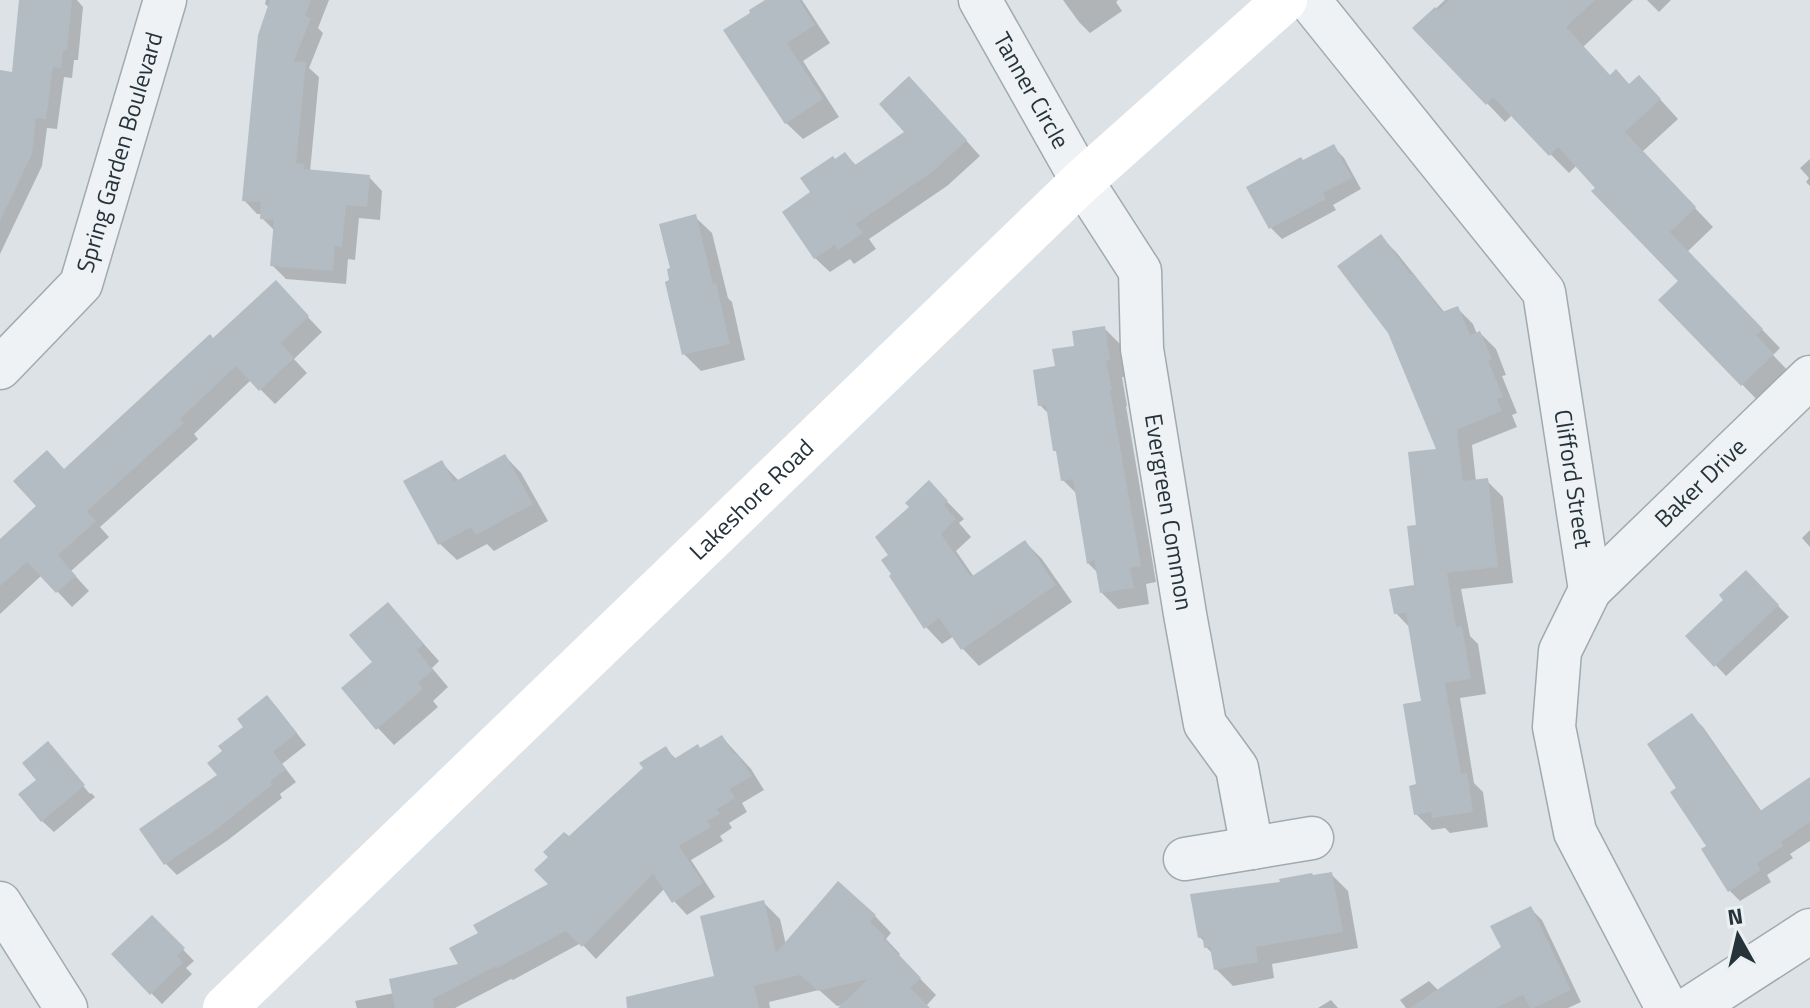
<svg xmlns="http://www.w3.org/2000/svg" width="1810" height="1008" viewBox="0 0 1810 1008" font-family="'Titillium Web',sans-serif">
<style>
.shadow{fill:#0003}
.building{fill:#b3bcc2}
.lines{fill:none;stroke-linecap:round;stroke-linejoin:round}
.minor-casing{stroke:#a2aaaf;stroke-width:45}
.tertiary-casing{stroke:#a2aaaf;stroke-width:47}
.minor{stroke:#eef2f4;stroke-width:42}
.tertiary{stroke:#eef2f4;stroke-width:44}
.secondary{stroke:#fff;stroke-width:44}
.labels{text-anchor:middle;stroke-width:6;stroke-linejoin:round;paint-order:stroke}
.street-label{font-size:24px;fill:#26333b;stroke:#ebf1f3}
</style>
<rect width="100%" height="100%" fill="#dce2e5"/>
<path class="shadow" d="M21,0H77L83,7L78,60H74L72,78L64,77L57,129L47,128L42,166L0,254V72L13,74Z
M266,0H329L318,28L323,33L309,68L319,77L310,172L369,177L382,191L380,220L359,218L355,260L348,259L346,284L286,279L272,265L275,231L262,218V214H257L244,200L270,8L265,4Z
M768,0H802L830,43L803,61L839,117L803,139L786,123Z
M1063,0H1118L1116,2L1122,11L1090,33L1079,22Z
M1445,0H1633L1583,47L1611,77L1657,96L1678,119L1642,152L1713,227L1687,252L1780,348L1773,355L1791,374L1760,403L1661,300L1681,281L1577,165L1569,173L1512,115L1505,122L1415,28Z
M1647,0H1671L1659,12Z
M924,93L980,156L947,186L869,239L876,249L854,264L850,259L830,272L815,258L813,192L835,162L845,155L857,166L907,133Z
M1333,146L1344,158L1361,189L1333,205L1336,210L1282,239L1271,228L1304,162Z
M1810,159V186L1806,182L1809,178L1800,168Z
M695,217L712,233L728,298L732,302L745,360L701,371L684,354Z
M1381,237L1396,252L1445,313L1457,308L1473,324L1477,334L1480,333L1496,349L1506,375L1502,376L1517,413L1512,415L1517,427L1472,445L1476,482L1487,481L1503,497L1513,583L1461,589L1470,636L1478,644L1486,694L1460,698L1474,783L1483,792L1488,827L1450,833L1445,828L1432,830L1416,814L1423,703L1410,628L1396,613L1416,586L1418,527L1439,451Z
M290,298L322,332L294,359L307,373L275,404L251,380L194,434L198,439L100,527L109,537L71,571L89,591L72,607L42,575L0,614V542L39,506L64,471L214,341Z
M1104,328L1121,345L1126,377H1122L1127,406H1126L1156,582L1146,584L1149,604L1118,609L1102,593L1098,573L1088,563L1077,494L1063,480L1049,414L1040,405L1057,368L1077,348Z
M505,456L521,473L548,521L494,551L487,544L457,560L440,544L441,462L459,481Z
M929,483L964,519L959,523L971,537L956,551L974,577L1025,542L1042,559L1072,602L979,666L963,649L954,636L942,644L926,627L890,556L912,507Z
M1810,530V547L1802,538Z
M1746,573L1789,617L1726,676L1688,636L1726,600Z
M388,604L439,661L432,668L448,687L433,701L438,707L394,745L378,728Z
M267,698L278,709L306,745L282,764L296,782L280,794L282,798L228,840L177,875L166,864L142,830L220,775L225,752Z
M1692,716L1703,727L1762,812L1810,794V841L1790,854L1793,858L1767,875L1771,882L1740,901L1729,890L1679,788Z
M722,737L751,769L764,790L742,803L747,812L729,823L732,828L720,836L723,841L691,860L715,897L687,915L674,901L665,888L596,959L581,943L513,980L511,979L455,1008H357L355,1001L394,993L461,966L481,934L551,885L569,839L666,749L676,759L701,750Z
M55,752L90,794L91,793L95,797L54,832L42,821L39,780Z
M1331,874L1348,891L1358,948L1272,964L1274,978L1233,986L1216,969L1214,955L1206,947L1205,943L1200,937Z
M763,902L780,919L786,945L875,916L891,933L886,939L900,954L898,956L936,995L926,1006L927,1008H841L845,1005L837,1006L819,990L769,1002L770,1008H648L717,978Z
M1531,909L1542,920L1581,1002L1568,1008H1406L1400,1000L1429,981L1439,991L1503,948Z
M152,917L194,961L186,968L192,974L162,1004L113,954Z
M1331,1000L1338,1008H1318Z"/>
<path class="building" d="M19,0H72L67,50H63L61,68L53,67L46,119L36,118L32,154L0,221V70L12,72Z
M270,0H311L305,16L311,18L294,61L306,62L296,163L304,164V169L370,175L367,207L346,205L342,247L335,246L333,271L270,266L274,220L260,219L261,202L242,201L258,35Z
M765,0H799L815,25L787,43L823,99L785,124L723,30L750,13L749,10Z
M1449,0H1595L1566,27L1610,75L1616,69L1629,84L1639,75L1661,99L1625,132L1696,207L1670,232L1763,329L1756,335L1774,354L1741,386L1658,300L1678,281L1591,191L1595,188L1558,147L1549,156L1493,97L1486,105L1412,28L1435,7L1438,10Z
M909,76L967,140L932,172L856,224L863,233L838,250L835,245L814,259L782,212L810,192L800,178L833,156L835,159L845,152L855,165L904,132L879,104Z
M1334,144L1352,178L1323,193L1326,199L1269,229L1246,187L1301,157L1303,160Z
M696,214L713,284L716,283L730,344L682,355L665,282L669,280L667,269L670,268L659,224Z
M1381,234L1411,275L1413,273L1442,312L1458,306L1470,335L1480,331L1492,359L1488,360L1503,397L1497,399L1502,411L1457,430L1463,481L1488,478L1498,567L1447,573L1456,627L1462,626L1471,679L1445,683L1461,774L1467,773L1473,812L1432,818L1431,812L1414,815L1409,786L1416,784L1403,704L1421,701L1406,613L1394,614L1389,589L1414,585L1407,526L1416,525L1408,452L1436,449L1388,333L1337,266Z
M276,280L309,316L281,343L294,358L259,391L236,366L180,419L184,423L87,511L96,521L58,555L76,576L56,593L27,562L0,586V539L36,506L13,481L47,450L64,469L210,334L213,338Z
M1105,326L1110,360L1106,361L1112,390H1110L1141,566L1130,568L1134,588L1100,593L1094,559L1087,564L1073,479L1061,481L1056,451H1053L1046,405L1038,406L1033,370L1055,366L1052,349L1074,346L1072,331Z
M505,454L533,504L476,535L471,527L438,545L403,481L442,460L454,482Z
M929,480L948,501L944,505L956,519L941,534L971,577L1025,540L1056,585L961,650L939,618L924,629L889,576L891,574L881,560L888,555L875,537L909,507L905,503Z
M1746,570L1779,605L1714,667L1685,636L1723,600L1719,595Z
M388,602L424,644L417,650L433,670L418,683L423,689L376,730L341,688L372,662L349,635Z
M267,695L297,733L273,752L286,769L270,782L272,785L217,829L164,865L139,829L217,775L207,763L222,751L218,746L243,727L237,719Z
M1692,713L1760,811L1810,777V822L1781,842L1783,846L1757,863L1761,870L1728,892L1701,849L1706,846L1670,792L1676,788L1647,744Z
M722,735L734,754L737,753L752,776L730,789L735,798L717,809L720,814L707,821L711,827L679,846L703,883L672,903L653,874L582,947L566,931L497,968L496,966L433,999L434,1008H395L389,979L458,964L449,948L478,933L473,925L548,884L534,870L548,857L543,852L564,832L569,836L643,768L639,763L666,746L674,759L698,744L700,748Z
M48,741L85,785L41,822L18,794L36,780L22,763Z
M1332,872L1343,932L1256,947L1258,962L1214,970L1210,947L1204,948L1203,937L1198,938L1190,894L1280,882L1279,879L1312,873L1313,875Z
M838,881L876,915L870,922L885,936L883,938L921,978L910,988L930,1008H838L868,979L818,991L800,975L754,986L759,1008H627L626,997L714,976L700,916L764,900L776,953Z
M1531,906L1571,990L1533,1008H1530L1523,995L1496,1008H1410L1501,947L1490,926Z
M152,915L185,948L177,956L183,962L150,995L111,954Z"/>
<g class="lines">
<g class="minor-casing">
<g id="minor">
<path id="s1" d="M980,0L1082,181L1140,271L1142,349L1185,614L1205,724L1237,768L1252,848L1185,859"/>
<path id="s2" d="M1309,0L1544,292L1590,590L1560,651L1554,727L1575,832L1667,1008"/>
<path id="s3" d="M0,368L81,284L165,0"/>
<path id="s4" d="M1590,590L1810,377"/>
<path d="M1252,848L1312,838"/>
<path d="M0,903L66,1008"/>
</g>
</g>
<g class="tertiary-casing">
<path id="tertiary" d="M1691,1008L1810,931"/>
</g>
<use href="#minor" class="minor"/>
<use href="#tertiary" class="tertiary"/>
<path class="secondary" id="s5" d="M225,1008L1082,181L1285,0"/>
</g>
<g class="labels">
<g class="street-label">
<text dy="8" stroke="none"><textPath href="#s1" startOffset="104">Tanner Circle</textPath></text>
<text dy="8" stroke="none"><textPath href="#s3" startOffset="254">Spring Garden Boulevard</textPath></text>
<text dy="8" stroke="none"><textPath href="#s2" startOffset="564">Clifford Street</textPath></text>
<text dy="8" stroke="none"><textPath href="#s4" startOffset="154">Baker Drive</textPath></text>
<text dy="8" stroke="none"><textPath href="#s5" startOffset="732">Lakeshore Road</textPath></text>
<text dy="8" stroke="none"><textPath href="#s1" startOffset="558">Evergreen Common</textPath></text>
</g>
</g>
<g transform="translate(1738 936) rotate(352)" stroke="#ebf1f3" stroke-width="6" paint-order="stroke">
<path d="M0-6L14 30L0 20L-14 30Z" fill="#26333b"/>
<text y="-12" font-size="22" font-weight="bold" text-anchor="middle" fill="#26333b">N</text>
</g>
</svg>
